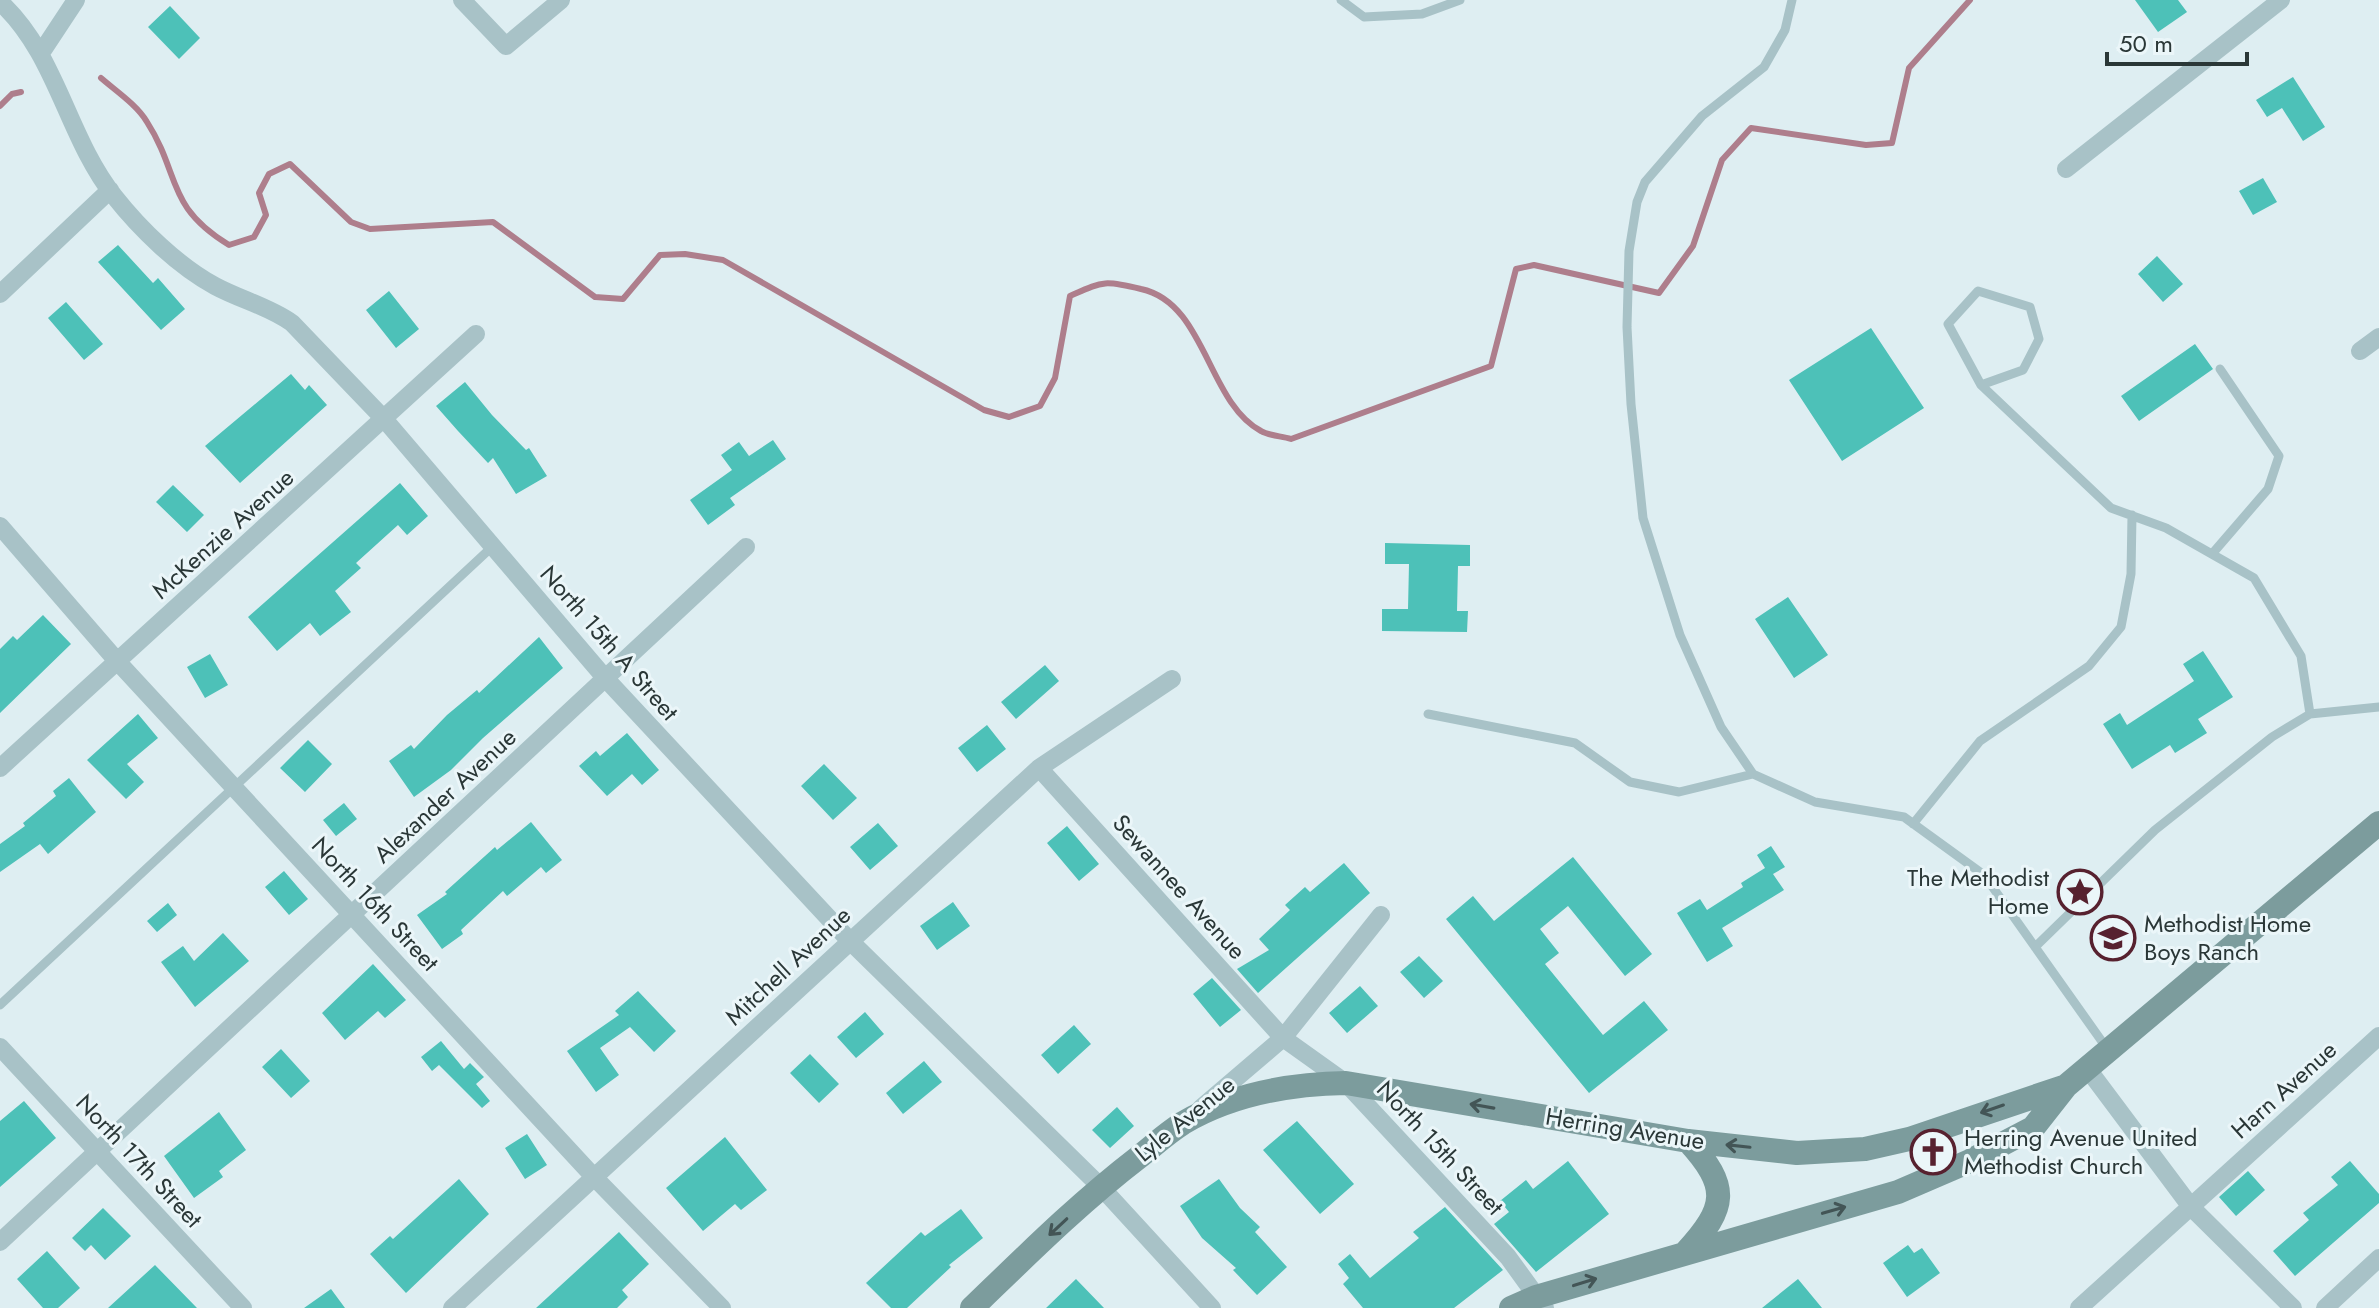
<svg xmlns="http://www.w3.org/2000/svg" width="2379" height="1308" viewBox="0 0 2379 1308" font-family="Jost,sans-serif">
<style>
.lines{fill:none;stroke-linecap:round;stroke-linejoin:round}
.stream{stroke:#ae7e8c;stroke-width:6}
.building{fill:#4dc1b8}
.lane{stroke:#a8c2c7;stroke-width:9}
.street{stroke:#a8c2c7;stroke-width:18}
.secondary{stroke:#7c9c9d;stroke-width:24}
.oneway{stroke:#435556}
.labels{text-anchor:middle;stroke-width:6;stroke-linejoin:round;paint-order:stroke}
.street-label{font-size:24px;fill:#2a3737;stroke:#ebf6f9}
.poi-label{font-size:24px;fill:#2a3737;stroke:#ebf6f9;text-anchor:start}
</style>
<rect width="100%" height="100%" fill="#deeef2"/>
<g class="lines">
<path class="stream" d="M101,78C116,91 137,105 147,122C181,175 165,206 229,245L254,237L266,215L259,193L269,174L290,164L351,222L370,229L493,222L595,297L623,299L660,255L685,254L723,260L984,410L1009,417L1040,406L1055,378L1070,296C1104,281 1104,280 1141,289C1206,303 1207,402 1261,431C1269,436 1282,436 1291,439L1491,366L1516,269L1534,265L1659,293L1693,246L1722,160L1751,128L1866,145L1892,143L1909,68L1970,0
M0,106L12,94L21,92"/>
</g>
<path class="building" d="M2135,0H2178L2187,12L2158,32Z
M170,6L200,38L179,59L148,27Z
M2293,77L2325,127L2303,141L2282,108L2267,117L2256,100Z
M2263,178L2277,202L2253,215L2239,191Z
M118,245L153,283L158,278L185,309L161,330L98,262Z
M2157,256L2183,284L2163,302L2138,274Z
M389,291L419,329L396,348L366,310Z
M66,302L103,344L84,360L48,318Z
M1871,328L1924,408L1842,461L1789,380Z
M2195,344L2213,369L2139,421L2121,396Z
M291,374L305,390L309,385L327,405L240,483L205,446Z
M465,382L492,415L526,450L529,448L547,476L516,494L493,458L488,463L458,431L436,406Z
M773,440L786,459L730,498L735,505L708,525L690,500L732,470L721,455L739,442L749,456Z
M400,483L428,516L407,535L398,525L356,563L361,568L335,591L351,612L320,636L310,623L277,651L248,617Z
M173,485L204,515L187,532L156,502Z
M1385,543L1470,545V566H1458L1457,611H1468L1467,632L1382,631V609H1408L1409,564H1385Z
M1788,597L1828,655L1794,678L1755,619Z
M43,615L71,644L0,713V649L13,636L17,640Z
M539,637L563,668L483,738L451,770L414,797L389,761L411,745L414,749L447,715L477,690L479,693Z
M2203,651L2233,697L2198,719L2207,733L2175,753L2170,745L2132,769L2103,724L2120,713L2127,725L2194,681L2183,664Z
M210,654L228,685L205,698L187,667Z
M1045,665L1059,681L1016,719L1001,702Z
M138,714L158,738L127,764L144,782L126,799L87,760Z
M987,725L1006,749L977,772L958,748Z
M627,733L659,770L642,785L632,774L607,796L579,766L596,751L600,756Z
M308,740L332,764L305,792L280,768Z
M824,764L857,798L833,820L801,786Z
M69,778L96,812L48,854L40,844L0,872V844L25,826L23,823L56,796L53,791Z
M344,803L357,819L336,836L323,820Z
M531,822L562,860L546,873L541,867L507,896L503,891L461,930L463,934L442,949L417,915L447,894L445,892L495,847L497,850Z
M878,823L898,846L870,870L850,847Z
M1067,826L1099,864L1079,881L1047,843Z
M1771,846L1785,867L1773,874L1784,890L1722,928L1733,946L1707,962L1677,913L1700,899L1707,910L1743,887L1741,883L1765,868L1757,855Z
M1573,857L1652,954L1625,976L1568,906L1540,929L1559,953L1545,964L1603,1035L1644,1001L1668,1030L1589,1093L1446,919L1473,896L1494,921Z
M1344,863L1370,893L1258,993L1237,969L1269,950L1259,939L1290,910L1285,905L1305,887L1310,892Z
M284,871L308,899L289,915L265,887Z
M953,902L970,926L937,950L920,926Z
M168,903L177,915L157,932L147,921Z
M223,933L249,961L195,1007L161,962L183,946L194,961Z
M1419,956L1443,981L1424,998L1400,972Z
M373,964L406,1000L385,1018L378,1011L345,1040L322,1013Z
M1212,978L1241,1010L1220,1027L1193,994Z
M1360,986L1378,1006L1347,1033L1329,1013Z
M638,991L676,1031L654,1052L630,1027L600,1048L619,1075L596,1092L567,1051L619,1015L615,1011Z
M865,1012L884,1034L856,1058L837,1037Z
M1074,1025L1091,1044L1058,1074L1041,1055Z
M441,1041L464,1069L470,1063L484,1077L476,1084L490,1101L482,1108L439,1065L432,1071L421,1057Z
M281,1049L310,1081L291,1098L262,1067Z
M810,1054L839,1084L819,1103L790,1073Z
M924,1061L942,1082L903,1114L886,1093Z
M24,1101L56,1138L0,1187V1121Z
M1117,1107L1134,1126L1110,1148L1092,1130Z
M219,1112L246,1150L219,1171L223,1177L194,1198L164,1156Z
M1297,1121L1354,1184L1320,1214L1263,1150Z
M527,1134L547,1165L525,1179L505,1148Z
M725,1137L767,1190L741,1210L735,1204L703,1231L666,1188Z
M1568,1161L1609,1214L1536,1272L1494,1224L1509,1212L1500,1201L1526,1180L1533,1189Z
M2350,1161L2379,1194V1203L2295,1276L2273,1251L2309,1220L2303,1213L2338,1185L2331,1177Z
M2248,1171L2265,1190L2236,1216L2219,1197Z
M459,1179L489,1214L406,1293L370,1254L390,1236L393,1239Z
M1219,1179L1240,1208L1260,1227L1255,1232L1287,1267L1257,1295L1233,1270L1236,1268L1202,1238L1180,1206Z
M1445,1207L1503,1270L1454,1308H1363L1343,1284L1349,1278L1338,1264L1350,1254L1370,1278L1419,1238L1413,1232Z
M103,1208L131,1236L105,1260L91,1245L85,1251L72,1238Z
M961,1209L983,1238L949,1265L951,1267L907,1308H891L866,1283L921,1232L925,1236Z
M619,1232L649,1264L622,1290L628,1297L617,1308H536Z
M1908,1245L1914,1253L1922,1248L1940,1273L1907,1297L1883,1263Z
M47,1251L80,1288L58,1308H43L17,1279Z
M155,1265L197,1308H108Z
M1076,1279L1104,1308H1046Z
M1798,1279L1822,1308H1762Z
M331,1289L345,1308H304Z"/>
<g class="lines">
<path class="lane" d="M1341,0L1364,17L1422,14L1460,0
M1792,0L1785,30L1764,67L1702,116L1645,182L1637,202L1629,251L1627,327L1631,404L1643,518L1680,635L1721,727L1753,774L1815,802L1904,817L1984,875L2108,1050
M1981,385L2023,370L2039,339L2030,307L1978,291L1948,324L1981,385L2111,508L2166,528L2254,578L2301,656L2310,714
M2212,554L2268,489L2279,456L2220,369
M1428,714L1575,743L1630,782L1679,792L1753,774
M1913,824L1980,741L2089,666L2121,627L2131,574L2132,515
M2035,947L2155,830L2272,737L2310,714L2379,707
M0,1005L493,546"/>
<path class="street" d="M462,0L506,46L561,0
M0,2C57,54 67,137 114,196C140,229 178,266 215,286C241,300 268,306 292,323L385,420L606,679L850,941L1101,1187L1212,1308
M41,53L76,0
M2066,169L2281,0
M0,294L110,190
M2360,351L2379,337
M0,526L117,661L594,1177L722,1308
M0,768L476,334
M1039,768L1283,1038L1346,1083L1508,1257L1545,1308
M0,1047L243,1308
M2087,1068L2191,1207L2293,1308
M1201,1108L1283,1038L1381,915
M0,1242L746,547
M452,1308L1039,768L1172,679
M2079,1308L2379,1036
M2325,1308L2379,1258"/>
<path class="secondary" d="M1686,1252C1727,1207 1730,1187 1688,1141
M972,1308C1026,1256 1079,1203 1139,1157C1153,1146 1167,1133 1183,1123C1232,1094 1290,1084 1346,1083L1688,1141L1797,1153L1865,1149L1909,1139L2066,1086
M1511,1308L1536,1297L1898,1192L1970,1161L2033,1128L2066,1086L2379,823"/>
</g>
<defs><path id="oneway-shaft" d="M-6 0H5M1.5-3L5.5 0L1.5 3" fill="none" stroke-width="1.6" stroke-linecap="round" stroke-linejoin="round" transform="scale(2)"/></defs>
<g class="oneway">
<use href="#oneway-shaft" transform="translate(1482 1106) rotate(-170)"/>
<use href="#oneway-shaft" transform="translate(1992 1109) rotate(161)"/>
<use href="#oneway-shaft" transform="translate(1738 1146) rotate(-174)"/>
<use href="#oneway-shaft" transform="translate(1834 1210) rotate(-16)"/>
<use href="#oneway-shaft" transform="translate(1058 1227) rotate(137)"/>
<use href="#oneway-shaft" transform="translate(1585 1282) rotate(-17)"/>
</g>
<defs>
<g id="sight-ring" transform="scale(2.3)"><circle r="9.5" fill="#ebf6f9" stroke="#57212f" stroke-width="1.5"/><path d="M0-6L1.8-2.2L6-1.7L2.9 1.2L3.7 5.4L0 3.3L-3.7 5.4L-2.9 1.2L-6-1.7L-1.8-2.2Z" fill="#57212f"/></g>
<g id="school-ring" transform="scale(2.3)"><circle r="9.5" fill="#ebf6f9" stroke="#57212f" stroke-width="1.5"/><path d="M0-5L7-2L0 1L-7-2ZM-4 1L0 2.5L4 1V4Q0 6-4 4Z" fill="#57212f"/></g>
<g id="church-ring" transform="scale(2.3)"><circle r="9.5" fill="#ebf6f9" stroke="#57212f" stroke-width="1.5"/><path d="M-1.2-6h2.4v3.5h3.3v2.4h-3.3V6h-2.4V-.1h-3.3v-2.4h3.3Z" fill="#57212f"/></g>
</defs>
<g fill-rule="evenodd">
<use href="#sight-ring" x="2080" y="892"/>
<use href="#school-ring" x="2113" y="938"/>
<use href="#church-ring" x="1933" y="1152"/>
</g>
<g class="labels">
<g class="street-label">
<text transform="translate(223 534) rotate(-42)" y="8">McKenzie Avenue</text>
<text transform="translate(609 643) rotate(49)" y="8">North 15th A Street</text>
<text transform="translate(445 796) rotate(-43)" y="8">Alexander Avenue</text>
<text transform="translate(1179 887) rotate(48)" y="8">Sewannee Avenue</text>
<text transform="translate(375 904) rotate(47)" y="8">North 16th Street</text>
<text transform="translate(788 966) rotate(-43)" y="8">Mitchell Avenue</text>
<text transform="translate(2284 1090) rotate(-42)" y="8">Harn Avenue</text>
<text transform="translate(1185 1119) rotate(-39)" y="8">Lyle Avenue</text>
<text transform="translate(1625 1129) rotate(9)" y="8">Herring Avenue</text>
<text transform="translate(1440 1148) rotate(47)" y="8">North 15th Street</text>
<text transform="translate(139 1161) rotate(47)" y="8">North 17th Street</text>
</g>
<g class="poi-label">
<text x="2049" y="886" text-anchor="end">The Methodist<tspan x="2049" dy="28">Home</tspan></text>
<text x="2144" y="932">Methodist Home<tspan x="2144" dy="28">Boys Ranch</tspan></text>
<text x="1964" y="1146">Herring Avenue United<tspan x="1964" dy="28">Methodist Church</tspan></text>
</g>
</g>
<path d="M2107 52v12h140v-12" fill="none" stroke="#2a3737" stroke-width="4"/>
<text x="2119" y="52" font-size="24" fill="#2a3737" stroke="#ebf6f9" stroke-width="6" paint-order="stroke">50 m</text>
</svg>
